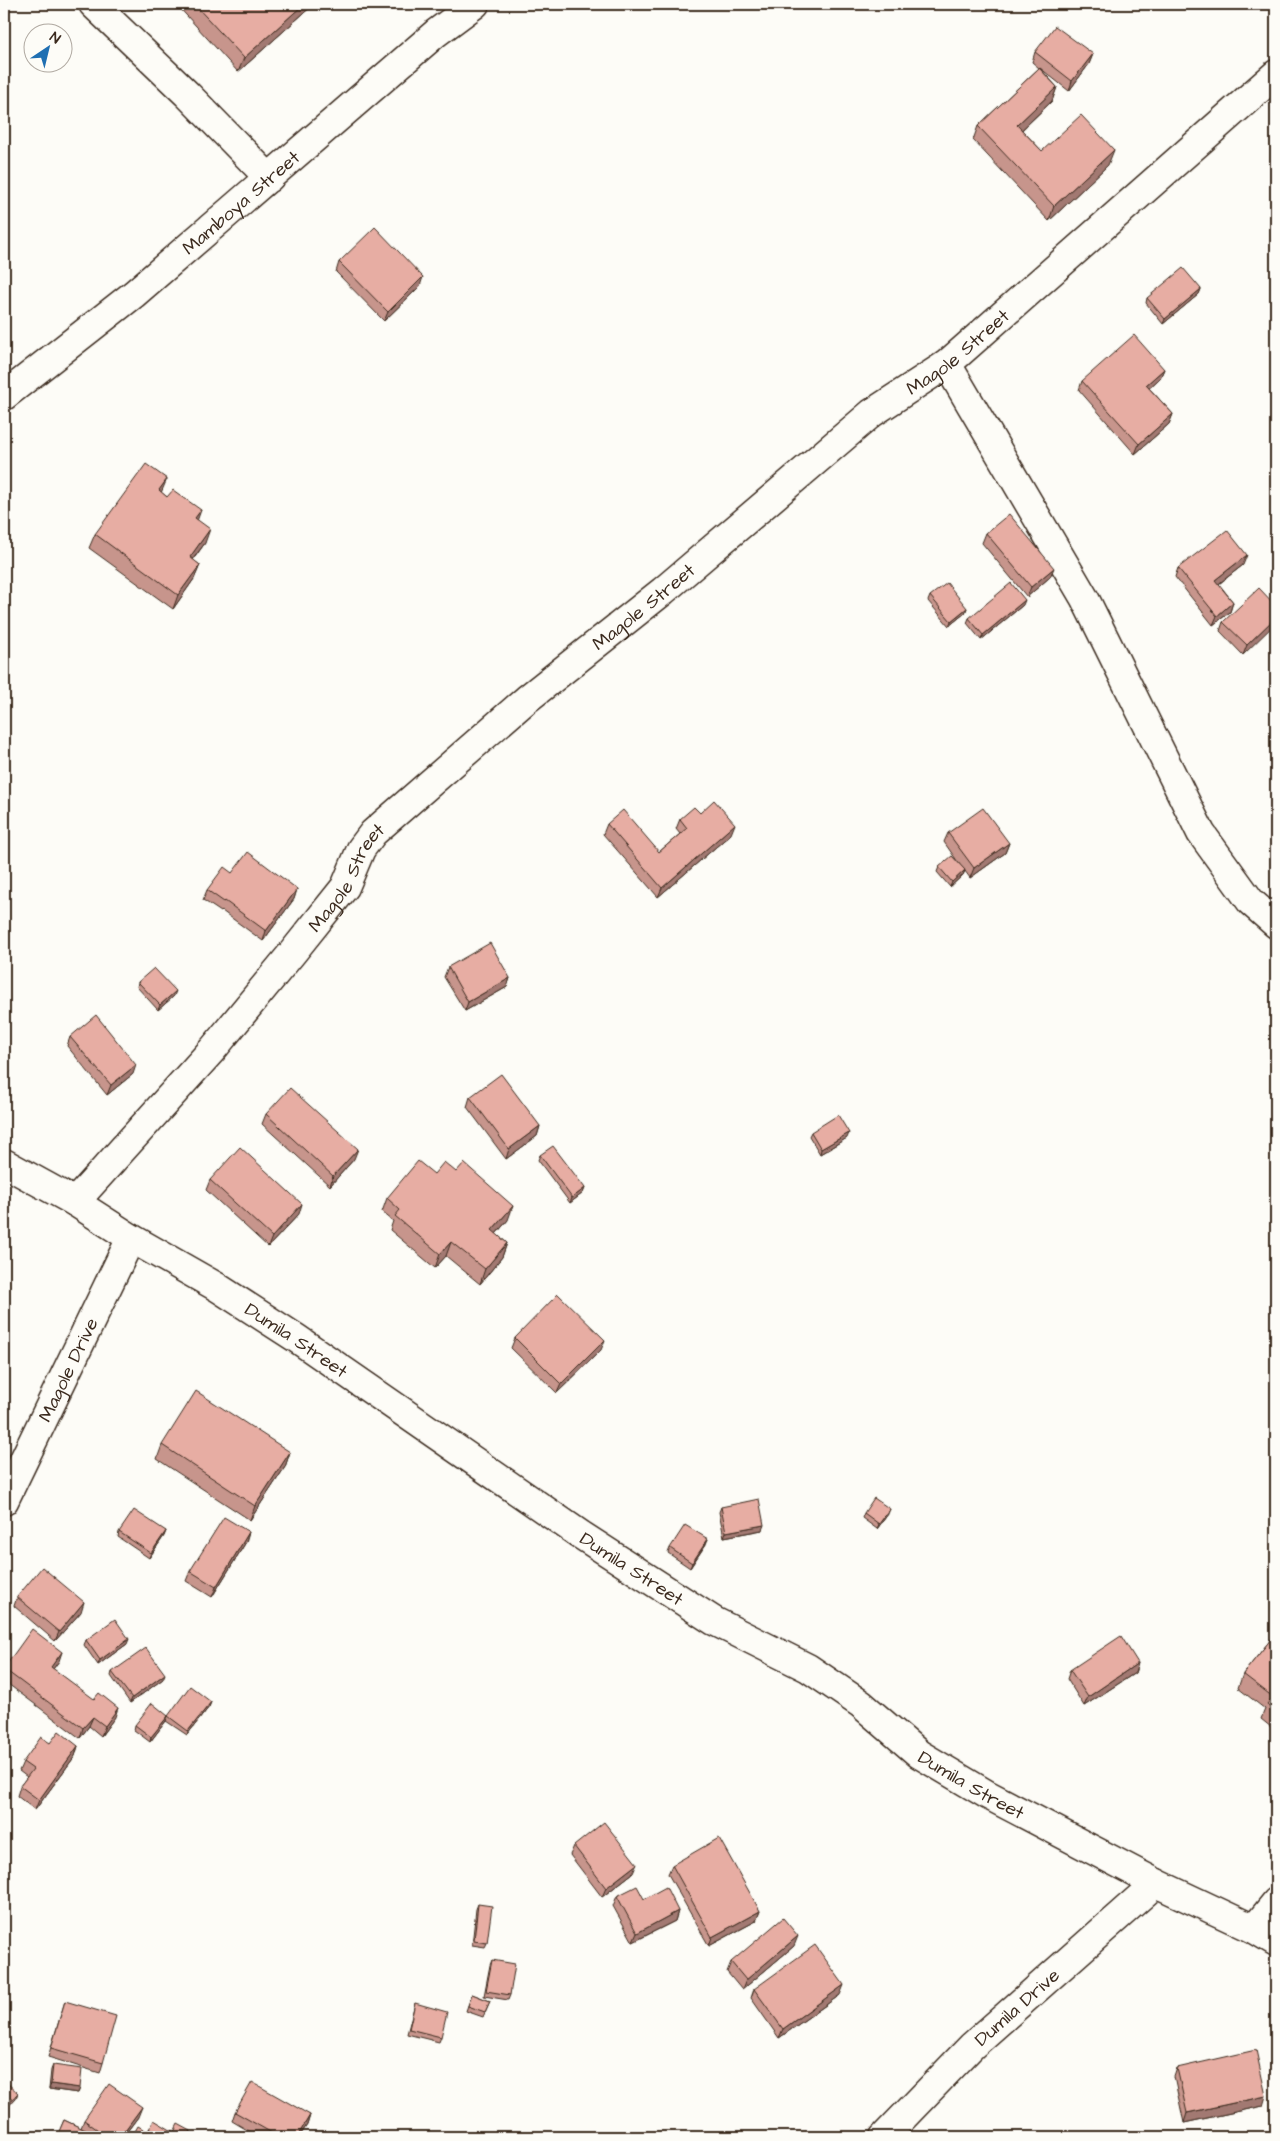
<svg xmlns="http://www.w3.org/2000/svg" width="1280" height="2141" viewBox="0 0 1280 2141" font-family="'Architects Daughter',sans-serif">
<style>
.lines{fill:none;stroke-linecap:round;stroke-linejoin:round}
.minor-casing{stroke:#3b2a1e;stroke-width:31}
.minor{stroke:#fdfcf7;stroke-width:28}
.wall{fill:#c7958c;stroke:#3b2a1e}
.shaded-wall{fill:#a27972;stroke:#3b2a1e}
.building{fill:#e7ada3;stroke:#3b2a1e}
.labels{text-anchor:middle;stroke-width:4.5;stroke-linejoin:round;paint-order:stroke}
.street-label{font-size:19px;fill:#3b2a1e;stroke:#fdfcf7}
</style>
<rect width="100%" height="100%" fill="#fdfcf7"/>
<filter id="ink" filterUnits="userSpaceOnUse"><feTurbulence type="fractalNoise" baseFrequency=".02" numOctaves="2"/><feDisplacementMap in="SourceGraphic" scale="10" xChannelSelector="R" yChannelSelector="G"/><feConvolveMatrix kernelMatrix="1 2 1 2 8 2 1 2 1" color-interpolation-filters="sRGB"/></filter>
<g filter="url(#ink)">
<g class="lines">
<g class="minor-casing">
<g id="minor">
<path d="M93,4L187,94L269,178"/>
<path d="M947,364L1085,599L1201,833L1251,902L1276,924"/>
<path id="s1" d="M4,396L134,294L436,33L475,4"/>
<path id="s2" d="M4,1163L75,1202L131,1238L217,1287L296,1338L581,1535L714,1621L808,1668L861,1704L919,1754L988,1795L1156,1883L1254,1929L1276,1942"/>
<path id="s3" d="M75,1202L213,1049L293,952L345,887L361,849L373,833L527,699L663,591L872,413L947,364L1276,74"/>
<path id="s4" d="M4,1501L131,1238"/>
<path d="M1254,1929L1276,1902"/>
<path id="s5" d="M884,2137L972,2046L1156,1883"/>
</g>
</g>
<use href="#minor" class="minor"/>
</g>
<path class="wall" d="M176,4H314L238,72Z
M1035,52L1093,54L1089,64L1069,91L1040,68L1057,87L1052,101L1022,130L1042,151L1108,165L1049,221L973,140L978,126L1039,68L1032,62Z
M339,262L420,286L384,321L336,272Z
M1201,289L1199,294L1163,324L1146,303L1147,298Z
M1164,369L1160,378L1149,388L1173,414L1169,424L1135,454L1079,390L1082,381Z
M162,493L197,519L205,543L193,560L200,565L194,579L173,609L89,548L95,534Z
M986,533L1050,577L1027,597L982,543Z
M1243,565L1219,584L1233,602L1230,612L1213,625L1175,577L1178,568Z
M930,596L967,608L965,613L949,626L928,601Z
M1023,605L981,640L967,623L969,618Z
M1276,606L1243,655L1220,631L1223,622Z
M700,813L731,834L658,897L603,834L607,824L659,852L680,834L676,829L680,819Z
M948,833L1009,843L1005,853L970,878L965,871L963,875L950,887L937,872L939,867L962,868L944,842Z
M232,873L297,889L294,899L263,941L222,911L221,912L203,900L207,890Z
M448,967L510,978L507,987L465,1011L444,977Z
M138,982L174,996L158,1010L137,987Z
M70,1037L133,1074L107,1095L67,1046Z
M470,1097L540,1126L537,1136L506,1159L467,1107Z
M266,1114L354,1159L330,1186L262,1124Z
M811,1132L847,1138L820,1154L809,1136Z
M540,1155L585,1188L583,1193L570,1203L538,1160Z
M434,1174L508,1220L496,1234L507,1243L502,1257L480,1284L446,1256L435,1268L390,1230L393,1221L382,1212L387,1198Z
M210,1180L299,1214L268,1247L206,1190Z
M515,1338L601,1350L557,1393L511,1348Z
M162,1445L290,1452L285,1467L250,1520L157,1459Z
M721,1507L762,1530L724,1537L719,1512Z
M864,1513L888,1514L877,1529L862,1518Z
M166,1531L164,1536L149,1558L118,1537L119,1532Z
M246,1542L212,1597L186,1581L190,1571Z
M706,1544L690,1568L668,1553L670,1548Z
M17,1597L81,1612L55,1641L14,1606Z
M1276,1633V1731L1261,1719L1265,1709L1238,1688L1243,1674Z
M86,1640L127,1644L98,1665L84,1645Z
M59,1661L53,1669L115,1717L101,1736L89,1726L80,1738L4,1681V1668Z
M1138,1663L1135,1673L1084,1706L1067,1679L1070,1670Z
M112,1672L163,1679L130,1703L111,1676Z
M211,1702L209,1707L187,1735L166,1721L150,1742L134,1730L135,1725L168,1716Z
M50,1743L78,1746L75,1756L35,1810L17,1796L20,1786L27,1777L19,1771L23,1762Z
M574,1846L633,1873L602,1897L570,1855Z
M672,1865L760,1911L756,1921L709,1946L668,1874Z
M617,1896L644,1899L678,1911L675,1921L633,1942L613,1906Z
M478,1904L487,1943L485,1947L472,1945L476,1909Z
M794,1946L742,1990L727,1972L731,1962Z
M492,1960L510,1995L508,2000L484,1996L490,1965Z
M754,1989L840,1995L779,2038L751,1998Z
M472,1994L490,2001L483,2017L466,2011Z
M65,2001L103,2063L100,2073L48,2057Z
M415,2003L441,2037L439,2042L407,2034Z
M53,2065L80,2088L78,2093L49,2089L51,2070Z
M1177,2068L1263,2106L1184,2123L1174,2077Z
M235,2112L310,2115L307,2125L299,2137H259L232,2121Z
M138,2117L123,2137H57L64,2120L81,2128L84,2120Z
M149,2129L174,2132L191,2131L188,2137H132L148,2132Z"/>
<path class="shaded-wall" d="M304,4H314L238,72L244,58Z
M1093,54L1089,64L1069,91L1072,81Z
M1057,87L1052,101L1012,139L1017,125Z
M1114,150L1108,165L1049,221L1054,206Z
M423,277L420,286L384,321L388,312Z
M1201,289L1199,294L1163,324L1165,319Z
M1164,369L1160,378L1143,394L1146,385Z
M1173,414L1169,424L1135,454L1139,444Z
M167,479L161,493L159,490Z
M201,510L196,524L195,518Z
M210,529L205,543L184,571L190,557Z
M1247,555L1243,565L1212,589L1215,580Z
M200,565L194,579L173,609L178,595Z
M1054,568L1050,577L1027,597L1031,587Z
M1025,600L1023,605L981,640L983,635Z
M1233,602L1230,612L1213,625L1217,616Z
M967,608L965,613L949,626L951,621Z
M1276,617V623L1243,655L1247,645Z
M735,824L731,834L658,897L662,888Z
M1009,843L1005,853L970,878L974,868Z
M965,870L963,875L950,887L952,882Z
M297,889L294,899L263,941L266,931Z
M510,978L507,987L465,1011L468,1002Z
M176,991L174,996L158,1010L160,1005Z
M136,1065L133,1074L107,1095L111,1085Z
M540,1126L537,1136L506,1159L509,1149Z
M849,1133L847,1138L820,1154L821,1149Z
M358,1149L354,1159L330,1186L333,1176Z
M585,1188L583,1193L570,1203L572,1198Z
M302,1204L299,1214L268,1247L272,1237Z
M513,1206L508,1220L487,1244L492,1230Z
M451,1242L446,1256L435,1268L440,1254Z
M507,1243L502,1257L480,1284L485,1269Z
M605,1340L601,1350L557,1393L561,1384Z
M290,1452L285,1467L250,1520L255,1506Z
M890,1509L888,1514L877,1529L879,1524Z
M764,1525L762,1530L724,1537L726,1532Z
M166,1531L164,1536L149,1558L151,1553Z
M249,1532L246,1542L212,1597L216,1587Z
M708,1539L706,1544L690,1568L692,1563Z
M84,1602L81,1612L55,1641L59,1632Z
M129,1639L127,1644L98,1665L100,1660Z
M62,1652L59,1661L47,1677L51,1667Z
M1138,1663L1135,1673L1084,1706L1088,1697Z
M165,1674L163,1679L130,1703L132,1698Z
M211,1702L209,1707L187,1735L188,1731Z
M118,1708L115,1717L101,1736L105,1726Z
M168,1716L166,1721L150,1742L151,1737Z
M93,1717L89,1726L80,1738L83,1728Z
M78,1746L75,1756L35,1810L39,1800Z
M637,1864L633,1873L602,1897L606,1888Z
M678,1911L675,1921L633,1942L637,1933Z
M760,1911L756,1921L709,1946L712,1937Z
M798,1936L794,1946L742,1990L746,1980Z
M844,1985L840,1995L779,2038L783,2029Z
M51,2084L80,2088L78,2093L49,2089Z
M18,2093L16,2098L4,2111V2108Z
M1266,2096L1263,2106L1184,2123L1187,2113Z
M142,2107L138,2117L123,2137H120Z
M310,2115L307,2125L299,2137H297Z"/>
<path class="building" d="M194,4H304L244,58Z
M1055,26L1093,54L1072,81L1035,52Z
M1039,68L1057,87L1017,125L1042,151L1081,115L1114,150L1054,206L978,126Z
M375,227L423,277L388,312L339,262Z
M1183,268L1201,289L1165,319L1147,298Z
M1134,335L1164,369L1146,385L1173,414L1139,444L1082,381Z
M146,464L167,479L159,490L167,497L173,490L201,510L195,518L210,529L190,557L200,565L178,595L95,534Z
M1009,514L1054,568L1031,587L986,533Z
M1227,530L1247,555L1215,580L1233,602L1217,616L1178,568Z
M947,583L967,608L951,621L930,596Z
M1011,583L1025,600L983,635L969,618Z
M1259,588L1276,606V617L1247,645L1223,622Z
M714,800L735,824L662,888L607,824L623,810L659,852L687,828L680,819L694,807L700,813Z
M983,808L1009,843L974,868L948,833Z
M248,852L297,889L266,931L225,901L224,902L207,890L224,867L232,873Z
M952,856L965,870L952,882L939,867Z
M490,943L510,978L468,1002L448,967Z
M154,968L176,991L160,1005L138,982Z
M96,1015L136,1065L111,1085L70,1037Z
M501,1074L540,1126L509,1149L470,1097Z
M290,1088L358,1149L333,1176L266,1114Z
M838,1115L849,1133L821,1149L811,1132Z
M553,1146L585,1188L572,1198L540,1155Z
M240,1147L302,1204L272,1237L210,1180Z
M418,1161L434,1174L444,1162L456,1172L464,1163L513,1206L492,1230L507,1243L485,1269L451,1242L440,1254L395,1216L400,1210L387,1198Z
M558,1294L605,1340L561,1384L515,1338Z
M196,1391L290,1452L255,1506L162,1445Z
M874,1498L890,1509L879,1524L864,1513Z
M759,1499L764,1525L726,1532L721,1507Z
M134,1510L166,1531L151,1553L119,1532Z
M224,1517L249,1532L216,1587L190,1571Z
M685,1525L708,1539L692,1563L670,1548Z
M42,1567L84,1602L59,1632L17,1597Z
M115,1619L129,1639L100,1660L86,1640Z
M32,1629L62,1652L51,1667L94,1699L99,1693L118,1708L105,1726L93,1717L83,1728L4,1669V1668Z
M1276,1633V1713L1267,1705L1273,1697L1243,1674Z
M1121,1636L1138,1663L1088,1697L1070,1670Z
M146,1648L165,1674L132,1698L112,1672Z
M190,1686L211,1702L188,1731L168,1716Z
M152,1703L168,1716L151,1737L135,1725Z
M59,1731L78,1746L39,1800L20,1786L33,1769L23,1762L41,1737L50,1743Z
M604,1822L637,1864L606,1888L574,1846Z
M719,1838L760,1911L712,1937L672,1865Z
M637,1886L644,1899L666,1887L678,1911L637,1933L617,1896Z
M478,1904L492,1906L487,1943L474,1941Z
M783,1918L798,1936L746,1980L731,1962Z
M815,1945L844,1985L783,2029L754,1989Z
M492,1960L515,1964L510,1995L486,1991Z
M472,1994L490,2001L485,2012L468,2006Z
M65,2001L116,2016L103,2063L51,2048Z
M415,2003L447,2012L441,2037L409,2029Z
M1256,2050L1266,2096L1187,2113L1177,2068Z
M53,2065L82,2069L80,2088L51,2084Z
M4,2080L18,2093L4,2108Z
M252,2082L310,2115L297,2137H279L235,2112Z
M109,2084L142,2107L120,2137H108L84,2120Z
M64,2120L92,2133L90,2137H60L57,2136Z
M154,2120L174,2132L178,2124L191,2131L188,2137H185L178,2134L183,2137H162L149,2129Z
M138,2126L157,2137H132Z"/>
</g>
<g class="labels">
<g class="street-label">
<text dy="7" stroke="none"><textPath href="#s1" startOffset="306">Mamboya Street</textPath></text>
<text dy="7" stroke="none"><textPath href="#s3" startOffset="1234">Magole Street</textPath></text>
<text dy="7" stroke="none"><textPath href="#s3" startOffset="829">Magole Street</textPath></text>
<text dy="7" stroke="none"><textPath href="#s3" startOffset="424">Magole Street</textPath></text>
<text dy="7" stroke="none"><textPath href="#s2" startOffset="342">Dumila Street</textPath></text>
<text dy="7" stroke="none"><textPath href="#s4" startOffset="146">Magole Drive</textPath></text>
<text dy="7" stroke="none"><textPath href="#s2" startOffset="748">Dumila Street</textPath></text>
<text dy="7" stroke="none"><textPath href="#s2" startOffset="1152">Dumila Street</textPath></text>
<text dy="7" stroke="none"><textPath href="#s5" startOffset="186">Dumila Drive</textPath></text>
</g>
</g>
<rect width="1280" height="2141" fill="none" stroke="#fdfcf7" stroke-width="20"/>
<rect x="10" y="10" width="1260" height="2121" fill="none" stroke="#3b2a1e" stroke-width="2" filter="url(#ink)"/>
<g transform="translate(48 48) rotate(35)"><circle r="24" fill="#fdfcf7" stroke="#afa8a0"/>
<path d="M0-4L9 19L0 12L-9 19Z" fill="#1f6fb2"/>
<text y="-8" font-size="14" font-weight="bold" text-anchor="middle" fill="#3b2a1e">N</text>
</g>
</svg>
